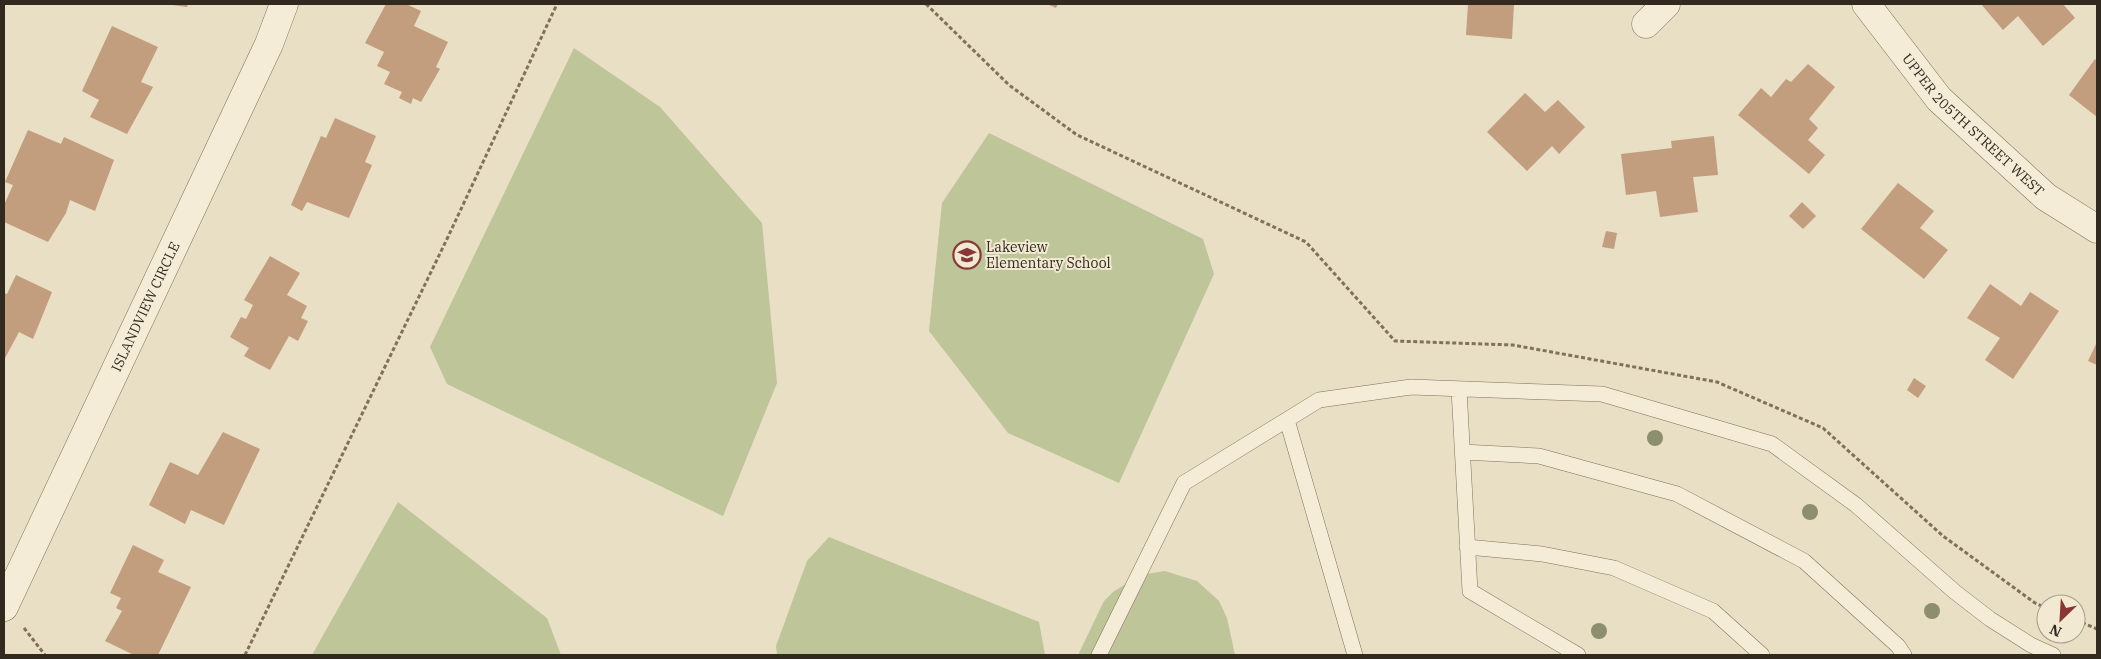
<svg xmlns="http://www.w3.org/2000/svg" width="2101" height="659" viewBox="0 0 2101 659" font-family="'IBM Plex Serif',serif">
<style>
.green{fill:#bdc599}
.building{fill:#c29d7e}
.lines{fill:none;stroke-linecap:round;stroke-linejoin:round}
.service-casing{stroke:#80715c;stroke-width:16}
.minor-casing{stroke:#80715c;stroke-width:29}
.path{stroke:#80715c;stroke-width:3;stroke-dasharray:4 2.5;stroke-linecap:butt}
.service{stroke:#f4ecd6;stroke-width:15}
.minor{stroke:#f4ecd6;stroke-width:28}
.tree{fill:#8c8e6e}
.labels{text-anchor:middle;stroke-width:4;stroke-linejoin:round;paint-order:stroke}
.street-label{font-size:14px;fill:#32291f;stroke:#f1e9d2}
.poi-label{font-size:14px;fill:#32291f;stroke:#f1e9d2;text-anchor:start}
</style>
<rect width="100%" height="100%" fill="#e8dfc4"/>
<path class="green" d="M574,48L660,107L762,223L777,383L723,516L447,384L430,347Z
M989,133L1203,239L1214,274L1119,483L1008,433L929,331L942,203Z
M398,502L547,618L561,655H312Z
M829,537L1039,622L1045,655H777L776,646L807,561Z
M1165,571L1197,581L1219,601L1227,618L1235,655H1078L1104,601L1113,592L1140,575Z"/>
<path class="building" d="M165,4H188L187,7Z
M386,4H406L421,11L414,26L448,42L436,67L440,69L421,102L413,98L411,104L399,98L402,92L384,84L390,72L377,66L384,52L365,43Z
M1047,4H1058L1056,8Z
M1468,4H1514L1512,39L1466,35Z
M1981,4H2063L2075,18L2043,46L2018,16L2003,30Z
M112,26L158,47L141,82L153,87L127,134L90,117L99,100L82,91Z
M2095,59L2097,61V117L2069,95Z
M1808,64L1835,87L1809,119L1818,128L1808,140L1825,155L1809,174L1738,115L1761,88L1771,97L1786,79L1791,82Z
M1525,93L1545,112L1558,100L1585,127L1559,154L1552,146L1527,171L1487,132Z
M335,118L376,136L365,162L372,165L349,218L307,202L302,211L291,205L321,136L326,138Z
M28,130L61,144L64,137L114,160L95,211L70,200L66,213L48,242L4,222V205L13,185L5,182Z
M1714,136L1718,175L1693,177L1698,212L1660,217L1656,191L1626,195L1621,154L1672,148L1671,141Z
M1898,183L1934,211L1920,228L1948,250L1924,279L1861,229Z
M1802,202L1816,216L1803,229L1789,216Z
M1606,231L1617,233L1614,249L1602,247Z
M270,256L300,273L287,295L307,306L301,318L308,321L298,341L289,336L270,370L244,356L249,348L230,337L241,317L246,319L253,305L244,300Z
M16,275L52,292L33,339L19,332L4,360V293L7,294Z
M1990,284L2021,306L2030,292L2059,311L2013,379L1985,360L2000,338L1967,318Z
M2097,342V365L2088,361Z
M1914,378L1926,386L1918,398L1907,390Z
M223,432L260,449L224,525L191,510L185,524L149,505L170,462L198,475Z
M133,545L164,560L158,572L191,587L158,655H134L105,641L122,611L116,608L121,598L110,593Z"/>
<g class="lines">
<g class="service-casing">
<path id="service" d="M1459,389L1470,591L1578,655
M1287,420L1355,655
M1462,452L1539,456L1677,494L1804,561L1898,646L1904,655
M1467,547L1542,554L1614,568L1713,611L1762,655
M1099,655L1184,483L1319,400L1411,387L1602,394L1772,444L1856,505L1955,592L1990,619L2031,645L2053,655"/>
</g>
<g class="minor-casing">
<g id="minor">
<path id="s1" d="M1866,4L1939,99L2046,197L2097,229"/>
<path d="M1646,24L1666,4"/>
<path id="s2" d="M4,607L269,44L284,4"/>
</g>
</g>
<path class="path" d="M926,4L1009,85L1077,135L1306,242L1395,341L1513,345L1717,382L1823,428L1943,536L2035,603L2046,608
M2076,620L2097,629
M24,628L45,655
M245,655L447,239L557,4"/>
<use href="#service" class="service"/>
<use href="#minor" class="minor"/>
</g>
<g class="tree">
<circle cx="1655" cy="438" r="8"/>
<circle cx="1810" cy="512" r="8"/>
<circle cx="1932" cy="611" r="8"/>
<circle cx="1599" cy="631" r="8"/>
</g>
<defs>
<g id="school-ring" transform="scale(1.4375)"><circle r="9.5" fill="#f1e9d2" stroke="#883734" stroke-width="1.5"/><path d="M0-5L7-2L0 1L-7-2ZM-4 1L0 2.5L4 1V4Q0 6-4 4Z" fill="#883734"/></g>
</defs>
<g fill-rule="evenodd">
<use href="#school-ring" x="967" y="255"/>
</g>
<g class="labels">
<g class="street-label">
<text dy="5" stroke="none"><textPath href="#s1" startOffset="162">UPPER 205TH STREET WEST</textPath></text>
<text dy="5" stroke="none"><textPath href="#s2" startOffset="332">ISLANDVIEW CIRCLE</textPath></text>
</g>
<g class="poi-label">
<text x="986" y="252">Lakeview<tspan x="986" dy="16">Elementary School</tspan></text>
</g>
</g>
<rect width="2101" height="659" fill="none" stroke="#32291f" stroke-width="10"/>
<g transform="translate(2061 619) rotate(205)"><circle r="24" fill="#f1e9d2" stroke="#a59c8a"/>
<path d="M0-4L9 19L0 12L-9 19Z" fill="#883734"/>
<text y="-8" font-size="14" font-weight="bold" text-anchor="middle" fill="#32291f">N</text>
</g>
</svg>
